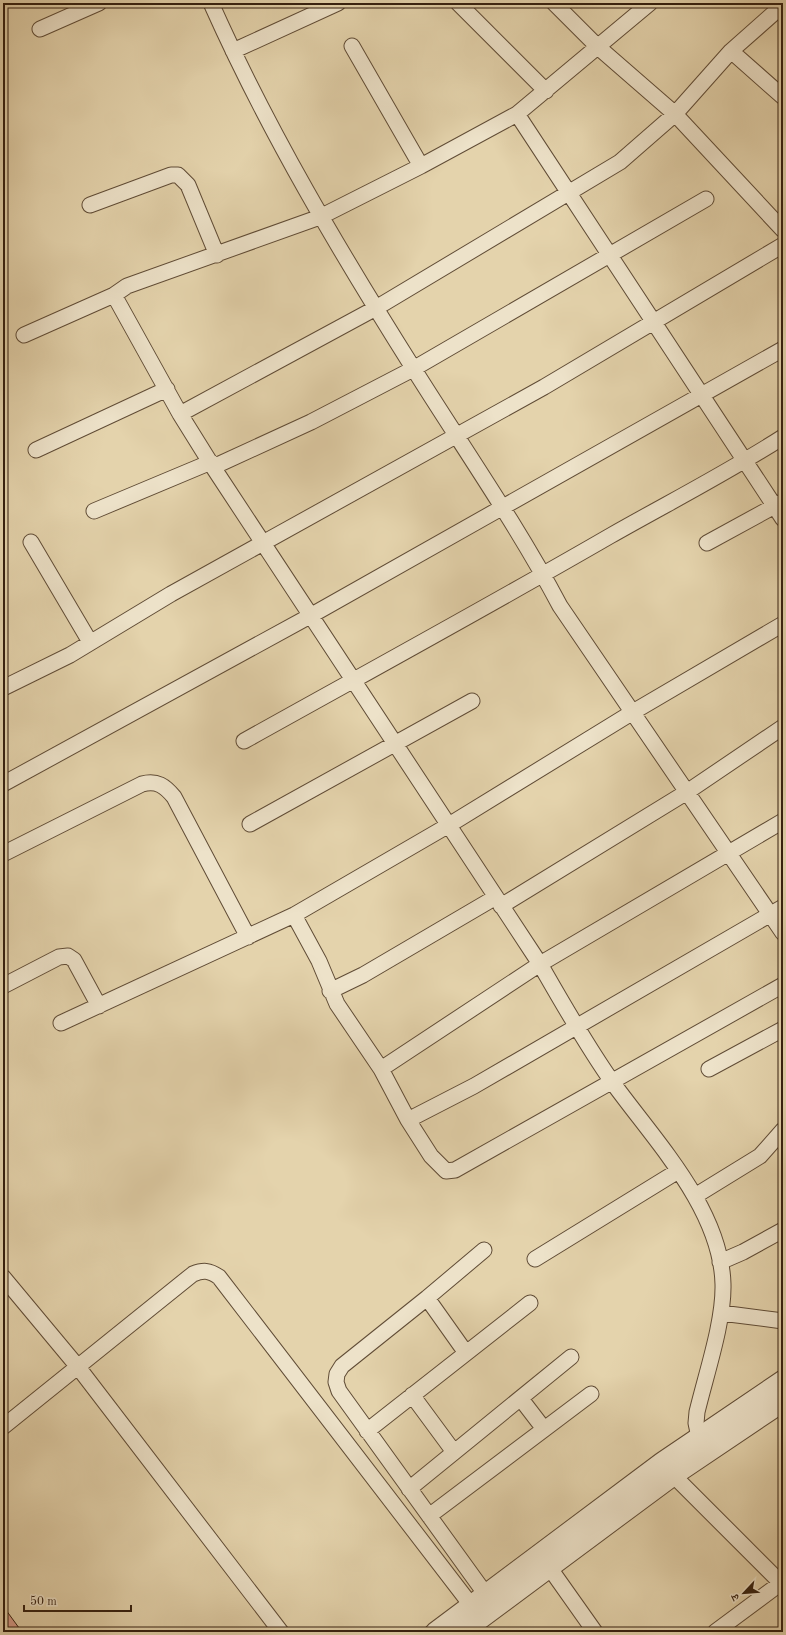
<svg xmlns="http://www.w3.org/2000/svg" width="786" height="1635" viewBox="0 0 786 1635" font-family="'Old Standard TT','Noto Serif Devanagari',serif">
<style>
.building{fill:#d99d8c;stroke:#341f0f}
.lines{fill:none;stroke-linecap:round;stroke-linejoin:round}
.minor-casing{stroke:#604c36;stroke-width:17}
.tertiary-casing{stroke:#604c36;stroke-width:21}
.minor{stroke:#ede2c9;stroke-width:15}
.tertiary{stroke:#ede2c9;stroke-width:19}
</style>
<rect width="100%" height="100%" fill="#e4d3ac"/>
<filter id="stains"><feTurbulence type="fractalNoise" baseFrequency=".005" numOctaves="4"/><feColorMatrix values="0 0 0 0 .2 0 0 0 0 .09 0 0 0 0 .02 0 0 0 .5 -.17"/></filter>
<radialGradient id="worn" r=".72"><stop offset=".6" stop-color="#630" stop-opacity="0"/><stop offset="1" stop-color="#630" stop-opacity=".3"/></radialGradient>
<path class="building" d="M3,1606L22,1632H3Z"/>
<g class="lines">
<g class="minor-casing">
<path id="minor" d="M211,3C268,131 340,252 415,371C464,449 517,525 560,606L783,933
M458,3L546,91
M554,3L598,47L675,114L783,230
M40,29L99,3
M352,46L421,166
M233,51L338,3
M731,51L783,97
M517,114L650,3
M90,205L171,175H178L188,185L217,255
M114,295L180,414L213,467L540,964C563,1004 586,1045 613,1083C655,1141 721,1209 723,1284C724,1322 706,1374 697,1412L696,1423L701,1447
M24,335L114,295L127,286L320,217L421,166L517,114L783,519
M180,414L376,308L620,162L675,114L731,51L783,5
M36,450L167,389
M213,467L311,422L413,369L706,199
M94,511L211,462
M31,542L90,642
M707,543L782,502
M3,688L70,655L171,594L544,387L783,245
M244,741C366,673 489,606 610,536C668,503 727,473 783,437
M3,784L310,616L783,349
M250,824L472,701
M3,854L142,784C157,780 165,786 174,797L248,937
M501,906L687,792L783,727
M294,915L319,961L337,1004L381,1069L408,1120L431,1156L446,1171L455,1170L783,985
M3,986L59,957L68,956L74,960L99,1006
M330,991L363,975L496,897
M61,1023L294,915L449,825L633,712L783,624
M381,1069L540,964L783,821
M709,1069L783,1029
M408,1120L474,1086L783,907
M695,1196L760,1156L783,1130
M484,1250L427,1298L342,1366L337,1374L336,1382L339,1391L492,1603
M535,1259L678,1171
M720,1262L743,1252L783,1230
M3,1277L78,1367L281,1632
M427,1298L466,1353
M721,1313L783,1321
M412,1395L454,1452
M521,1399L544,1429
M3,1427L193,1274C203,1270 209,1270 219,1277L471,1605
M367,1431L530,1303
M666,1468L783,1585
M409,1489L571,1357
M429,1516L591,1394
M549,1567L595,1632
M715,1632L781,1583"/>
</g>
<g class="tertiary-casing">
<path id="tertiary" d="M435,1632L662,1462L783,1380
M463,1632L673,1476L783,1402"/>
</g>
<use href="#minor" class="minor"/>
<use href="#tertiary" class="tertiary"/>
</g>
<rect width="786" height="1635" fill="none" stroke="#e4d3ac" stroke-width="16"/>
<rect x="4" y="4" width="778" height="1627" fill="none" stroke="#341f0f" stroke-width="2"/>
<rect x="8" y="8" width="770" height="1619" fill="none" stroke="#341f0f"/>
<g transform="translate(744 1593) rotate(244)" stroke="#ede2c9" stroke-width="3" paint-order="stroke">
<path d="M0-3L7 15L0 10L-7 15Z" fill="#341f0f"/>
<text y="-6" font-size="11" font-weight="bold" text-anchor="middle" fill="#341f0f">उ</text>
</g>
<path d="M24 1605v6h107v-6" fill="none" stroke="#341f0f" stroke-width="2"/>
<text x="30" y="1605" font-size="12" fill="#341f0f" stroke="#ede2c9" stroke-width="3" paint-order="stroke">50 m</text>
<rect width="100%" height="100%" filter="url(#stains)"/>
<rect width="100%" height="100%" fill="url(#worn)"/>
</svg>
